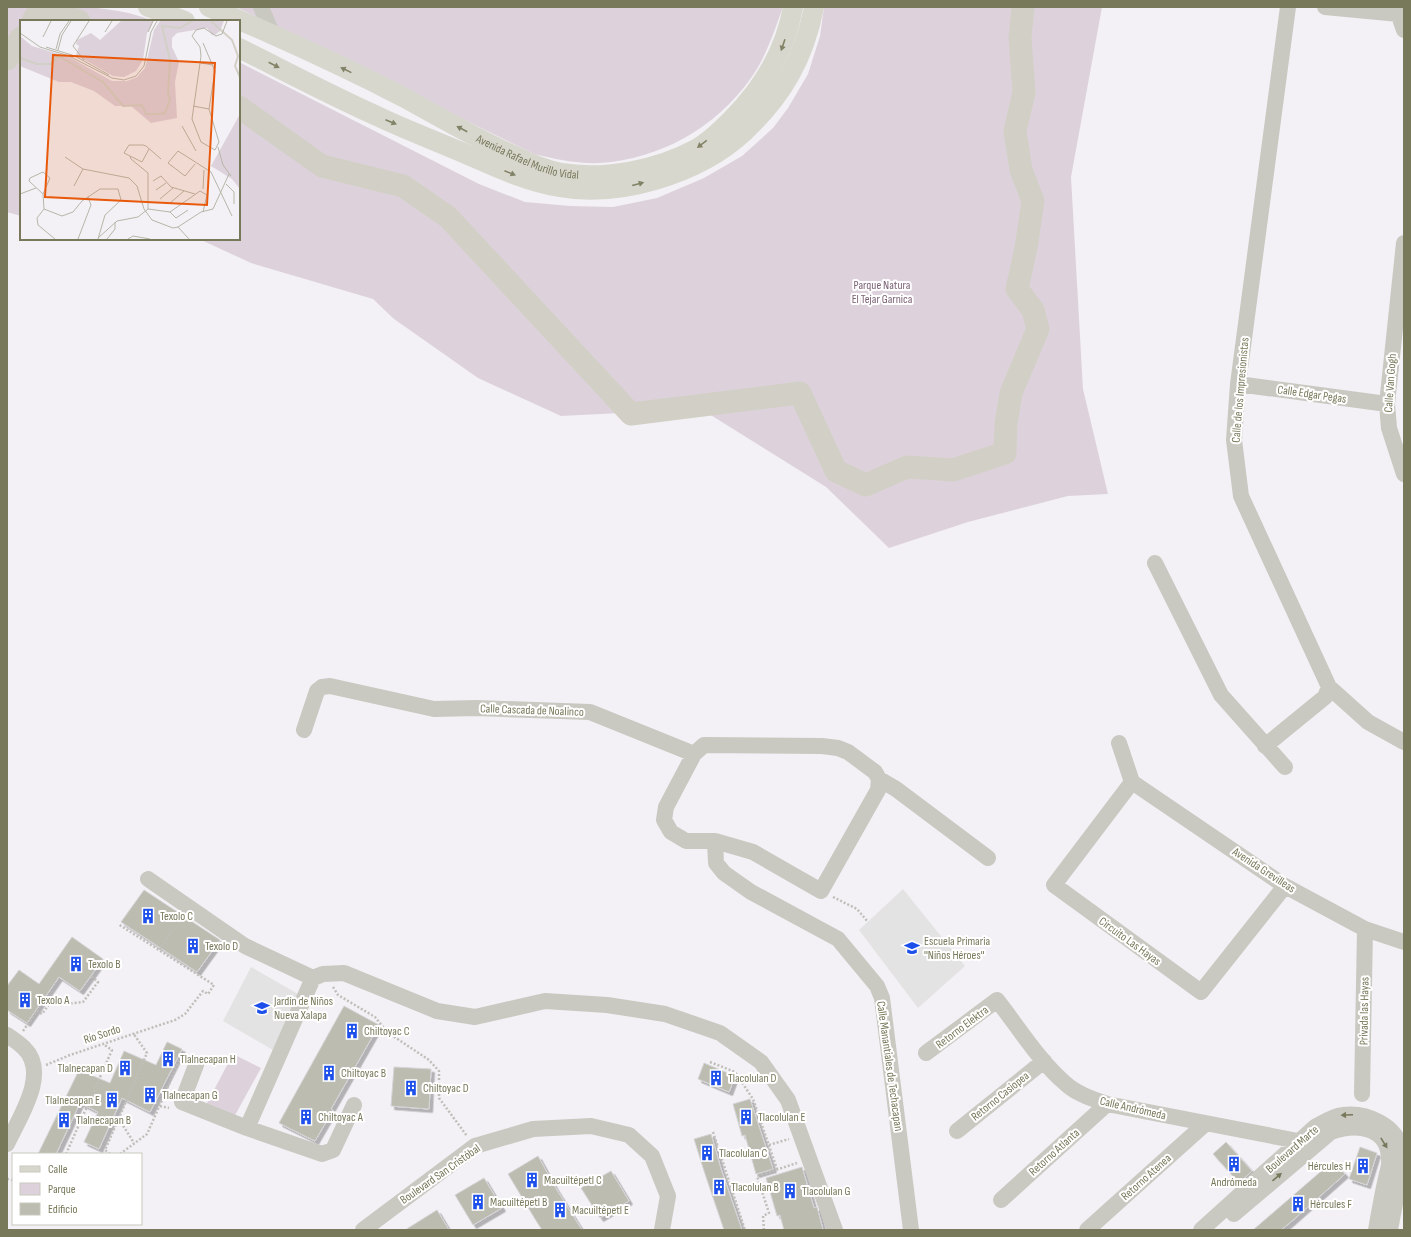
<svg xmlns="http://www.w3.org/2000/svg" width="1411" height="1237" viewBox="0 0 1411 1237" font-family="'Sofia Sans Condensed',sans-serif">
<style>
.built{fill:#e4e3e3}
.green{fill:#ddd2dc}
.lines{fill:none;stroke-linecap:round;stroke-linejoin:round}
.river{stroke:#d2d0c6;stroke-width:23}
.building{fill:#bdbcb0;stroke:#d5d4d7;filter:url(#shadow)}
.path{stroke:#bfbfba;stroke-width:2.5;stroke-dasharray:2 2;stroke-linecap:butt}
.minor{stroke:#c9c9c2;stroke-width:16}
.major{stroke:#d7d7ce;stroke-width:20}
.oneway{fill:#828266}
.oneway2{fill:#78785b}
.labels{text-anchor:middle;stroke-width:4;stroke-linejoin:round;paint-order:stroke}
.street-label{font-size:12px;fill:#78785b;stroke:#fff}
.park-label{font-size:12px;fill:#7b6273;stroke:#fff}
.poi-label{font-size:12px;fill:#78785b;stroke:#fff;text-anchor:start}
.inset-river{fill:none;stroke:#d2d0c6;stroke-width:2}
.inset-road{fill:none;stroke:#b7b6a9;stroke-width:1}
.view{fill:#e8590c;fill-opacity:0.15;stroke:#e8590c;stroke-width:2}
.inset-edge{fill:none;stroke:#78785b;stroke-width:2}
</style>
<defs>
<filter id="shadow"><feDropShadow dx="3.5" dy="3.5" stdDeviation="0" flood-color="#0004"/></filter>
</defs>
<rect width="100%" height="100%" fill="#f3f1f5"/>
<path class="built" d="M903,889L965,966L918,1008L859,930Z
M251,967L300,995L273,1050L223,1021Z"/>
<path class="green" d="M7,7C56,7 107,2 154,21H21V216L7,212Z
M236,7H783C774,32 766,57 751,78C716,128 660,159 600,163C577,164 555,159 534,154Z
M824,7H1102L1071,177L1083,389L1108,494L1068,496L968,522L889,548L826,487L701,409L561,416L478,378L394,319L373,299L251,263L199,239H239V62L479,184L525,202L570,206L613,207L657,198L704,178L742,156L773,128L788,108L808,74L820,36Z
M233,1054L261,1068L233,1119L206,1105Z"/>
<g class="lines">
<path class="river" d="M33,21L35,17L65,16L79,21
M7,59L21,38
M239,107L322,166L403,186L448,217L631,414L800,393L836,471L866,485L907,467L953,470L1005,453L1006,424L1011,393L1038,329L1033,310L1017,289L1026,248L1033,201L1021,170L1015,131L1024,92L1020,38L1023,7"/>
</g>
<path class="building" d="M144,890L220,940L197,972L121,922Z
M72,937L103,959L80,991L59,977L27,1023L7,1010V986L19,970L39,984Z
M344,1006L379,1025L331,1109L333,1110L315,1141L279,1123Z
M167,1042L182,1049L150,1112L122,1098L99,1149L84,1142L98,1112L80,1103L56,1154H38L79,1070L110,1083L124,1051L156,1065Z
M704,1063L735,1076L729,1092L698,1079Z
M394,1067L431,1069L429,1109L391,1106Z
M750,1099L773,1169L756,1174L745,1135L742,1136L733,1104Z
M711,1134L721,1169L742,1230H724L704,1171L694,1139Z
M1226,1142L1252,1171L1239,1183L1213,1154Z
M1360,1147L1377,1153L1367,1185L1349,1179Z
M538,1156L555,1187L582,1230H542L535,1219L508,1174Z
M1333,1161L1345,1174L1292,1221L1281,1230H1253Z
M802,1167L814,1208L817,1207L823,1230H784L780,1215L777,1216L766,1178Z
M611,1171L629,1201L600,1218L581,1188Z
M484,1178L502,1208L473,1225L455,1195Z
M437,1210L449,1230H405Z"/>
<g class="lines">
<path class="path" d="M833,897L857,909L868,922
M160,950L171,931
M333,987L338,995L375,1017L387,1032L429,1060L439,1071V1098L467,1136
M23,1031L37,1011L42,1014L56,995L66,1004L83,1002L98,982L91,976
M710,1062L735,1072L753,1099L777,1169
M46,1065L70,1055L175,1020L185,1014L203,991L208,994L214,985L118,924
M160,1106L169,1108
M119,1119L134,1143
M713,1132L745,1230
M769,1145L789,1139
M66,1154L112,1050L103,1044
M110,1154L105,1150L147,1053L133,1033
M120,1154L147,1134L182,1055
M7,1179L13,1180
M764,1230L763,1216L769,1213L757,1176L797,1163"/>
<path class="minor" d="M261,7L272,33
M1288,7L1238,384L1234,440L1241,496L1329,687L1368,722L1404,742
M1325,7L1399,14
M1396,7L1404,30
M1404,243L1387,404L1389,428L1404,474
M1238,384L1387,404
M1155,563L1221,695L1285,767
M304,730L317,691L322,687L330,686L434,709L476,708L590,712L694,754
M1119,743L1132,782
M1265,746L1325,697L1329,687
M879,779L878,790L821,891L753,852L715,841H686L671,832L664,820L666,807L694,754L704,745L822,746L838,748L848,752L875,772L879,779L896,789L988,858
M1132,782L1054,885L1201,992L1285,886
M1132,782L1285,886L1365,929L1404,942
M715,841L716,863L724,873L751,892L838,939L877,986L882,998L911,1230
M148,879L245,946L313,978L323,974L344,973L437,1011L475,1017L545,1001L607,1005L665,1014L720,1033L761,1062L788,1100L835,1230
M7,1035C13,1039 19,1043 24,1048C50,1073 19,1118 7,1144
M926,1053L997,1000C1019,1028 1039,1061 1066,1084C1077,1094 1093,1099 1107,1104L1298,1141L1306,1151
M196,1065L182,1102L247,1128L322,1154L333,1150L354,1105
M1362,1094L1365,929
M247,1128L313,978
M957,1131L1044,1061
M1001,1200L1107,1104
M1234,1214L1331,1132C1356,1123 1389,1126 1389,1160C1390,1165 1387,1172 1386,1178C1382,1195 1379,1213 1376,1230
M363,1230L475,1146L533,1129L591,1126L629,1135L652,1156L668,1196L662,1230
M1087,1230L1205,1124
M1201,1230L1315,1127C1324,1122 1333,1116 1343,1115C1366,1112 1397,1125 1401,1150C1404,1167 1393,1211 1390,1230"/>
<g class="major">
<path d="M148,7L185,21"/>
<path id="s1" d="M209,7C275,35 341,65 405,98C441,118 477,139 515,156C529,163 546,170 561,173C605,180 657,170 696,149C709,142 721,130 731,120C763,88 785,52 793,7"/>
<path d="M239,48C285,71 330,95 377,116C402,128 428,138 454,149C488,163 522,181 559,187C619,198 699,174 744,132C782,96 804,59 814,7"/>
</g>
</g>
<defs><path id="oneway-solid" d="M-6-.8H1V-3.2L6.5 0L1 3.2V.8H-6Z"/></defs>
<g class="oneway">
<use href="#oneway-solid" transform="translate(783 45) rotate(109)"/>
<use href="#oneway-solid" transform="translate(274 65) rotate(27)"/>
<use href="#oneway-solid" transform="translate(346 70) rotate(-154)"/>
<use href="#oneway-solid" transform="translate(391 122) rotate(23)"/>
<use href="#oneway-solid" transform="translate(462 129) rotate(-152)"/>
<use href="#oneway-solid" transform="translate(702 144) rotate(143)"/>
<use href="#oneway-solid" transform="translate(510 173) rotate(22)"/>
<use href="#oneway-solid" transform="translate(638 184) rotate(-15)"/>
</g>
<g class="oneway2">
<use href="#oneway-solid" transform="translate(1347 1115) rotate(178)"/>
<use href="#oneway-solid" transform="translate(1384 1143) rotate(58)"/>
<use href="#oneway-solid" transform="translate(1277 1177) rotate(-41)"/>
</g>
<defs>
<g id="building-bare" transform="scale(1.2)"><path d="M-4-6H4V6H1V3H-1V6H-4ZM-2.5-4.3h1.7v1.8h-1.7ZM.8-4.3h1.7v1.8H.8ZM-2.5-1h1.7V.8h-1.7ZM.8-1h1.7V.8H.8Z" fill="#1d4fea" stroke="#fff" stroke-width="2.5" paint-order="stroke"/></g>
<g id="school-bare" transform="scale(1.2)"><path d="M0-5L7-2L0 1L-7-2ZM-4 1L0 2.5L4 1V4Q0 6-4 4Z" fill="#1d4fea" stroke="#fff" stroke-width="2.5" paint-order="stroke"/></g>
</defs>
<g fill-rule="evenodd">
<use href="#building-bare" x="148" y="916"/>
<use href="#building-bare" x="193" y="946"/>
<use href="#school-bare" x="912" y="948"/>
<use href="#building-bare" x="76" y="964"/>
<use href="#building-bare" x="25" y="1000"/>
<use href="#school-bare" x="262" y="1008"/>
<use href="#building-bare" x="352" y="1031"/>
<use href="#building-bare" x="168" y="1059"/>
<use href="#building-bare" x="125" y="1068"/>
<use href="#building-bare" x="329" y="1073"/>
<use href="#building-bare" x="716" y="1078"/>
<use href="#building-bare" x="411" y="1088"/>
<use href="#building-bare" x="150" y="1095"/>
<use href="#building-bare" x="112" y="1100"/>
<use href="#building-bare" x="306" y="1117"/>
<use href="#building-bare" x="746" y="1117"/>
<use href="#building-bare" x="64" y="1120"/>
<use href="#building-bare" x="707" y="1153"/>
<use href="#building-bare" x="1234" y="1164"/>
<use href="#building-bare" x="1363" y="1166"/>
<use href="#building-bare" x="532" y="1180"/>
<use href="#building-bare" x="719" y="1187"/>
<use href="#building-bare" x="790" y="1191"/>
<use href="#building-bare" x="478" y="1202"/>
<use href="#building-bare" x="1298" y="1204"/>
<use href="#building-bare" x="560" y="1210"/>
</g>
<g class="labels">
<g class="street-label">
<text dy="4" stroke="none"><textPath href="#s1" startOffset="353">Avenida Rafael Murillo Vidal</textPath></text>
<text transform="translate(1390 383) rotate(-86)" y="4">Calle Van Gogh</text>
<text transform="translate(1240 390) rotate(-85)" y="4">Calle de los Impresionistas</text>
<text transform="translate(1312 394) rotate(8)" y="4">Calle Edgar Pegas</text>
<text transform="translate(532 710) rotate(2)" y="4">Calle Cascada de Noalinco</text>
<text transform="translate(1264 870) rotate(33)" y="4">Avenida Grevilleas</text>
<text transform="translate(1130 941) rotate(36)" y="4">Circuito Las Hayas</text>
<text transform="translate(1364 1011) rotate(-89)" y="4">Privada las Hayas</text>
<text transform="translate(962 1027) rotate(-37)" y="4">Retorno Elektra</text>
<text transform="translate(102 1034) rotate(-18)" y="4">Río Sordo</text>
<text transform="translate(890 1066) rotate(82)" y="4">Calle Manantiales de Techacapan</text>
<text transform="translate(1000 1096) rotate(-39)" y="4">Retorno Casiopea</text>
<text transform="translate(1133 1108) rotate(13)" y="4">Calle Andrómeda</text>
<text transform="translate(1292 1149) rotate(-41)" y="4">Boulevard Marte</text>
<text transform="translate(1054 1152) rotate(-42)" y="4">Retorno Atlanta</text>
<text transform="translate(440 1174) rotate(-35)" y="4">Boulevard San Cristóbal</text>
<text transform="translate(1146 1177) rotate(-42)" y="4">Retorno Atenea</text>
</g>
<g class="park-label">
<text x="882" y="289">Parque Natura<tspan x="882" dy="14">El Tejar Garnica</tspan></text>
</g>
<g class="poi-label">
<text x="160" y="920">Texolo C</text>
<text x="924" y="945">Escuela Primaria<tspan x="924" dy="14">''Niños Héroes''</tspan></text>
<text x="205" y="950">Texolo D</text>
<text x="88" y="968">Texolo B</text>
<text x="37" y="1004">Texolo A</text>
<text x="274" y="1005">Jardín de Niños<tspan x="274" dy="14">Nueva Xalapa</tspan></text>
<text x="364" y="1035">Chiltoyac C</text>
<text x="180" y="1063">Tlalnecapan H</text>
<text x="113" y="1072" text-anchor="end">Tlalnecapan D</text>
<text x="341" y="1077">Chiltoyac B</text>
<text x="728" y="1082">Tlacolulan D</text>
<text x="423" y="1092">Chiltoyac D</text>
<text x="162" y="1099">Tlalnecapan G</text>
<text x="100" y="1104" text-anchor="end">Tlalnecapan E</text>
<text x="318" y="1121">Chiltoyac A</text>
<text x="758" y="1121">Tlacolulan E</text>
<text x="76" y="1124">Tlalnecapan B</text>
<text x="719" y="1157">Tlacolulan C</text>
<text x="1351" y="1170" text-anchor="end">Hércules H</text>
<text x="544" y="1184">Macuiltépetl C</text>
<text x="1234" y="1186" text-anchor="middle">Andrómeda</text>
<text x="731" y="1191">Tlacolulan B</text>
<text x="802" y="1195">Tlacolulan G</text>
<text x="490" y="1206">Macuiltépetl B</text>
<text x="1310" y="1208">Hércules F</text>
<text x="572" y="1214">Macuiltépetl E</text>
</g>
</g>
<g transform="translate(20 20)">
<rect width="220" height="220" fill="#f3f1f5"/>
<path d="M101,1H133L127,13L123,40L116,51L104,57L93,56L56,35L59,26L56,24L57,20L71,13L80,20ZM140,1H204L200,11L195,15H192L187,8L157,13L152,18V27L159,42L155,62L157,98L131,103L111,86H95L74,71L51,62H39L0,46V16L12,26L49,37L92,61H107L117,57L125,48L134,10ZM220,94V169L212,159L191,146Z" fill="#ddd2dc"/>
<path class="inset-river" d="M191,1L212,20L218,36L215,46L220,57M0,38L17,44H31L37,37H40L83,62L103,86L122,85L126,94H139L145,93L150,79L148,74L150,40L142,6L160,8L172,1"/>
<path class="inset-road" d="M85,12L92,1M128,12L133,1M0,13L20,27L49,36L92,58L104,60L116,56L124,46L131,12L137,1M196,16L202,14L207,1M23,17L31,1M183,23L195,51L189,89L199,122L195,130L181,122L172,99L181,36L180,27L172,16L176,10L184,8L196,16M26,27L55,36L89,55M36,29L40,14L49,1M38,30L42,15L51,1M64,40L53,26L69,1M181,43L193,45M173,86L189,89M162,106L176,131M198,127L203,145L211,156M129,129L122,142L104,133L109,125H123L126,126L141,139M158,131L191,152L212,196M158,131L148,143L165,156L175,144M45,137L63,149L109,158L117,166L124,189L132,200L153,208L158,207L169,219M133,161L141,156L151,167L175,174M206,164L214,172V184M54,166L63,149M183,169L184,150M136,170L146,163M0,174L16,168M23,174L30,158L23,152L10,158L9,161L23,174L24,189L42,196L53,192L62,181L80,169H98L101,180L85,195L78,219M140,179L153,168M150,183L164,171M24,189L17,198L18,205L35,219M128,189L150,192L180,171L187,175L183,192M150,192L156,198L168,190M158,207L181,192L193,189L209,154M78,218L97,201L118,197L128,189V153L111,139L110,136M58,219L71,185L68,177M87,219L95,209V202M108,219L113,216L130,219"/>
<path class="view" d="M33,35L195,43L187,185L25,177Z"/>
<rect width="220" height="220" class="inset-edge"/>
</g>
<rect width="1411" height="1237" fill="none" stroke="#78785b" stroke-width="16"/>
<rect x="12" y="1153" width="130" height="72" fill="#ffffff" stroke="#c9c9bd"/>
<rect x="20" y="1166" width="20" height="6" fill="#d7d7ce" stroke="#c9c9bd"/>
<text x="48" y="1173" font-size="12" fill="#78785b">Calle</text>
<rect x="20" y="1183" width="20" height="12" fill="#ddd2dc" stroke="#c9c9bd"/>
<text x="48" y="1193" font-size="12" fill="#78785b">Parque</text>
<rect x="20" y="1203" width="20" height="12" fill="#bdbcb0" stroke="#c9c9bd"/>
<text x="48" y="1213" font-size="12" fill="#78785b">Edificio</text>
</svg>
